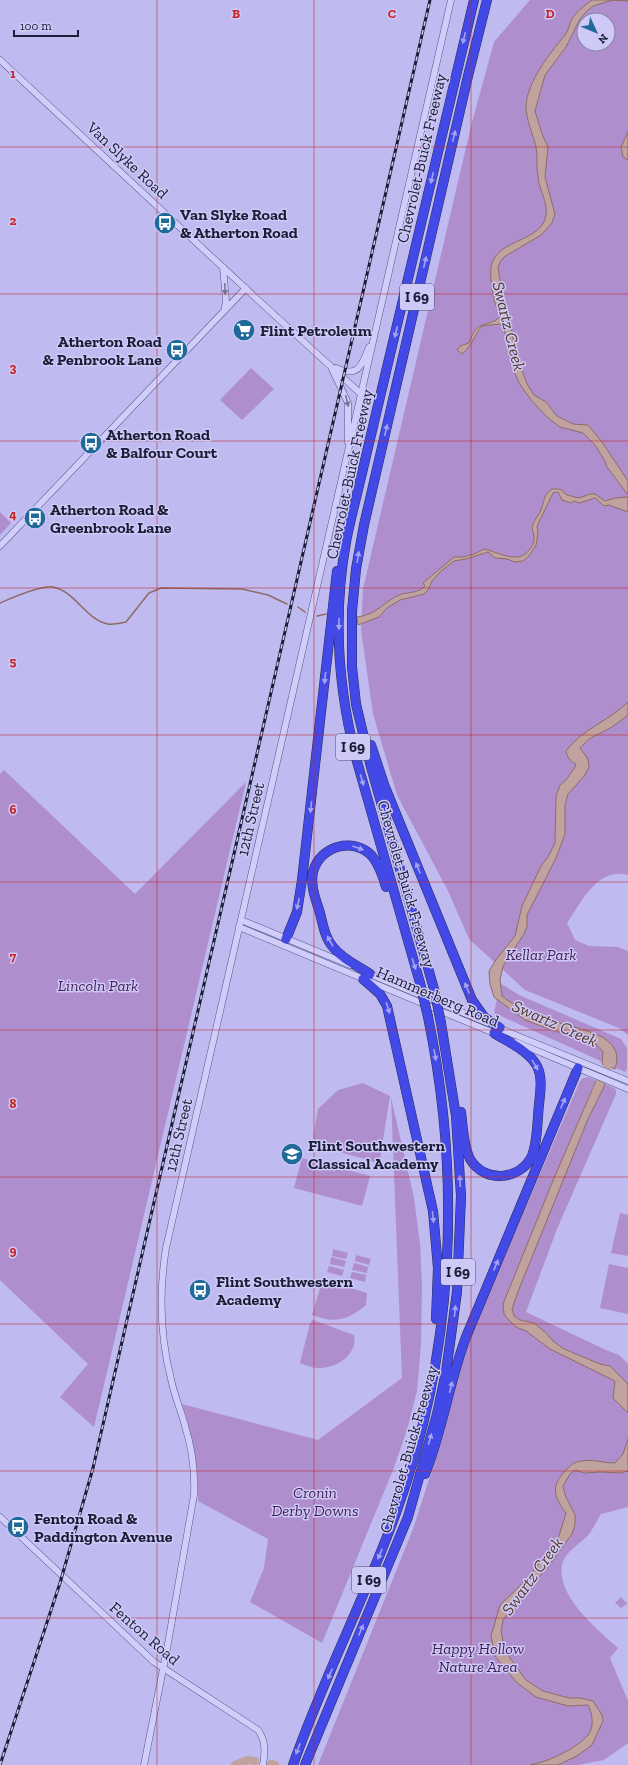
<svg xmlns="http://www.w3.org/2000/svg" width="628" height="1765" viewBox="0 0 628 1765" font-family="'Zilla Slab',serif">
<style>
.green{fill:#af8ece;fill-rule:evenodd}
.water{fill:#c0a29f;stroke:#8d6c66}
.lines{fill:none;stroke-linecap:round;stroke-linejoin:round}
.stream{stroke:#8d6c66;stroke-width:1.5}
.river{stroke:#c0a29f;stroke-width:8}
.tertiary-casing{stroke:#535787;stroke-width:7}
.motorway-casing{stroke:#292e54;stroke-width:10}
.tertiary{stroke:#d1cdfb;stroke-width:6}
.motorway{stroke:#4349e7;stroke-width:9}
.rail-casing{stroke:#191d35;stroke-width:3}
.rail{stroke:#cec9f7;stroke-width:1.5;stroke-dasharray:4.5;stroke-linecap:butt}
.motorway-bridge-casing{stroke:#292e54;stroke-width:10;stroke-linecap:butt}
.motorway-bridge{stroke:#4349e7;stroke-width:9}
.oneway{fill:#a4a3f2}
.oneway2{fill:#757598}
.grid{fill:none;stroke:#c32729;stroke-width:1;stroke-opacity:0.55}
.labels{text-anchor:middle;stroke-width:3;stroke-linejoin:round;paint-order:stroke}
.shield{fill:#cec9f7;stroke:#4f516f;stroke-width:1}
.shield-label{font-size:15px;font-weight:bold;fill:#191d35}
.street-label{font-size:16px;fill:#191d35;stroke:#cec9f7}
.poi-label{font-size:16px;font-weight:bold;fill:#191d35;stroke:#cec9f7;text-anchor:start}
.park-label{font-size:16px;font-style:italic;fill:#411f53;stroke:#cec9f7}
.water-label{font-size:17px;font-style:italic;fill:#563728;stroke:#cec9f7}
.grid-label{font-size:13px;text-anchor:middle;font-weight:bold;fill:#c32729;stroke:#cec9f7;stroke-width:3;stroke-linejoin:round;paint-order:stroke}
</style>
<rect width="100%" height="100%" fill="#bfbaf0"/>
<path class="green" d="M530,0H628V875C597,867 582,902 567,923L575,940L589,946L618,947L628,951V1035L619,1028L525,990L469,939L448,891L397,795L373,714L361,630L363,589L471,126L494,42ZM584,20H608V44H584Z
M251,368L274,389L242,420L220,400Z
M0,512L11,523L0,535Z
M4,770L135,894L246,782L94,1427L60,1397L88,1364L0,1280V774Z
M500,983L519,995L621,1039L627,1048V1069L625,1072L494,1013Z
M588,1077L614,1088L616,1090V1094L557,1229L526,1312L606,1350L619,1355L628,1364V1507L601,1514C597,1520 594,1527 590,1533C582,1543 565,1551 562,1565C556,1596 598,1630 618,1648L610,1658L628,1701V1743L604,1760L578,1765H318L413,1529L444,1433L466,1346L580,1081L583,1078Z
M363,1083L390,1096L380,1159L375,1162L312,1144L318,1109L338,1090Z
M391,1097L414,1198L420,1244L422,1286L421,1344L417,1391L407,1430L393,1470L322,1643L250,1602L264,1568L268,1539L198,1501C199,1467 193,1437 182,1404L318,1440L402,1378Z
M302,1158L370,1176L362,1206L294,1188Z
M620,1213L628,1215V1256L611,1253Z
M333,1249L348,1253L346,1259L332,1256Z
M356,1255L371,1259L369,1265L355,1261Z
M331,1257L346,1261L344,1267L330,1264Z
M354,1263L368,1267L367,1273L352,1270Z
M609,1264L628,1268V1314L600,1308Z
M329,1266L344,1270L342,1276L327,1272Z
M352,1272L366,1275L365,1282L350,1278Z
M325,1280L367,1293L366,1305C348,1320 335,1324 312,1315L322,1281Z
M313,1320L354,1335C358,1353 339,1367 322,1368C315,1369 307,1366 300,1363L310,1323Z
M621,1597L627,1604L621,1608L615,1603Z"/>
<path class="water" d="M592,0H628V1L613,0L593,6L586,12L580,19L566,47L545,75L535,111L542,134L548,147L545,177L555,214L552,223L541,235L504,257L500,262L498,268L503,298L510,320L515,351L527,384L534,395L546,402L557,416L573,424L588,425L602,442L628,481V495L607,467L605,461L595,445L583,433L560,427L547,417L531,400L519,383L514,371L504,328L500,324L482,326C474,335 473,345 462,354L457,350L460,346L469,343C477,318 486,329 500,317C500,312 497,308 495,303C492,293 490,276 491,267C496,238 542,243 546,215C548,202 539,190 538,177C536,167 538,157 536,147C533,134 526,120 526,106C527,82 550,53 565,35C569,30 569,24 572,19C576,12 585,5 592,0Z
M628,132V160L623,157L621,147Z
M552,489H560L567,495L579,498L590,494H595L605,501L615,498L628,497V512L609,505L604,506L595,498L579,503L574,501L571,503L562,500L558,492L553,493L537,526L538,533L536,545L529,556L523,561L515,562L507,559L495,558L488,552L466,559L454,561L440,572L432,581L428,590L424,594L400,600L387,608L379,617L358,625L357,617C378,615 384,600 402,594C410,592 419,593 425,586L423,583L454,557H463L474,554L484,549C498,552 519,565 529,550C532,547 534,543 534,539C535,535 532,531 532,527C534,519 540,515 542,507C544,500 545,493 552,489Z
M628,702V715L612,727L589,739L580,748L588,759L589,768L587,770L585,775L568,794L565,805V834L556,858L527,915V926L524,934L503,966L500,980L502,996C518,1009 537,1016 557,1022C579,1030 627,1034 615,1069L602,1064L603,1052L596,1044L588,1039L564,1032H557L525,1020L498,1000L494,997L490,984L489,971L495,961L515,936L522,906L541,866L548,857L555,843L556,796L560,785L566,780L575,767L576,764C570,762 567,756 566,751C582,729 609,721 628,702Z
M596,1081L605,1084L603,1089L588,1119L558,1193L519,1289L512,1309L514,1316L520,1320L534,1323L546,1333L553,1341L564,1349L600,1364L610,1366L628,1384V1413L613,1398L615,1381L550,1349L526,1331L516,1327L507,1318L504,1314L503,1304L554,1178Z
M628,1439V1471L620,1473L600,1472L584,1473L575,1470L570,1474L563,1486L565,1495L575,1515V1525L572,1534L547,1568L513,1606L503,1620L501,1631L505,1651L526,1680L543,1691L569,1698H580L593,1701L602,1715L603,1721L592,1745L577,1756L558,1765H530C534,1764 538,1763 542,1762C555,1758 584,1744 590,1732C594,1725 592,1712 588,1705L568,1706L536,1697L516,1682L495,1656L491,1636L500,1605L529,1577L549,1550L559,1536L566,1513C554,1497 550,1486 566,1470C571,1465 574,1462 581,1461C594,1459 603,1463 615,1463L623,1454Z"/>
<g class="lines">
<path class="stream" d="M0,603C12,598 40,585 53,587C75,591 86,620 108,624C114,625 121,623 126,622L149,593L161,588L242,589L268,595L287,604
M298,607L305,612
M317,616L326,614"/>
<path class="river" d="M596,1092L607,1068L609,1057
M271,1764L275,1765
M235,1765L247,1760L255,1761"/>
<g class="tertiary-casing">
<path id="tertiary" d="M0,60L258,300L361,394
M223,267L226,301L224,311
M336,368C358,378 362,366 369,347
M332,369L348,403V442
M0,546L246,288
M241,920L350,965
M239,927L496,1034
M367,973L488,1023
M496,1027L628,1081
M516,1042L628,1089
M0,1517L154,1662L258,1730C266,1741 265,1752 263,1765
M144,1765L167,1649L194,1495C195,1472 192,1448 185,1426C181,1410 174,1395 171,1379C160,1336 159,1292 166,1248L451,0"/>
</g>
<g class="motorway-casing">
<path id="motorway" d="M371,745L385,787L472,1000L484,1017L500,1028
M286,939L297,912L302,880L337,571
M370,974C358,966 342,959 333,947C325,938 323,925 320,913C316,900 310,886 313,872C320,845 354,837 372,856C379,865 383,876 386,887
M363,979L380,994L387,1006L433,1211L438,1268L436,1319
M420,983L356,758C338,688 333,614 346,542C349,526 353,510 357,494L474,0
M434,989L371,767L356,704L352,667V611L356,569L364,525L468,76L487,0
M461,1112C463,1127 463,1145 470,1159C484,1183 520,1181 532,1156C538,1141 537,1121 539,1105C540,1093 543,1078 537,1066C529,1051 508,1042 494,1033
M425,1474C443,1430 449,1382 466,1337L578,1068
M293,1765C323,1679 365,1598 396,1513C454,1354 462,1181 428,1017
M305,1765L408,1517L437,1414L446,1372L457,1292L461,1196L456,1116L441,1023"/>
</g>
<use href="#tertiary" class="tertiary"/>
<use href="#motorway" class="motorway"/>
<g class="rail-casing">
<path id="rail" d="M0,1765L60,1583L93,1468L430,0"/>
</g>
<use href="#rail" class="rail"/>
<g class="motorway-bridge-casing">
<path id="motorway-bridge" d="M420,983L428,1017
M434,989L441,1023"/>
</g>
<use href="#motorway-bridge" class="motorway-bridge"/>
</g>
<defs><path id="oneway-solid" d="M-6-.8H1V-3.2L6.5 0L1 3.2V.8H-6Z"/></defs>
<g class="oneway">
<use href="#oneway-solid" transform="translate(464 38) rotate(104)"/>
<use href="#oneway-solid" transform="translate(454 136) rotate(-77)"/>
<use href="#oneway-solid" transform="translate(432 178) rotate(103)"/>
<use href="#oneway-solid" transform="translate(425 262) rotate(-77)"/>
<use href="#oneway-solid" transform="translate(396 332) rotate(103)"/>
<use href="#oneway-solid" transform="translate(386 430) rotate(-77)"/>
<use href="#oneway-solid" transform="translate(358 557) rotate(-81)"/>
<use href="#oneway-solid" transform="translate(339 624) rotate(91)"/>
<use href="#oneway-solid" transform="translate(325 678) rotate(96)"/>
<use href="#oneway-solid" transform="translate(362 780) rotate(74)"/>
<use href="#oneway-solid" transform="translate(311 807) rotate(96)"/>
<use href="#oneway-solid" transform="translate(358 848) rotate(20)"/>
<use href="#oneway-solid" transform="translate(418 868) rotate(-112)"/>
<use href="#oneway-solid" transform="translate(298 904) rotate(102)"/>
<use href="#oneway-solid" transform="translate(330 941) rotate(-119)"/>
<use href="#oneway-solid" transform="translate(414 964) rotate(72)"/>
<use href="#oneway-solid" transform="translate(467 988) rotate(-112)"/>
<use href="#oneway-solid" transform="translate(388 1008) rotate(73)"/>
<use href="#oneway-solid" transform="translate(435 1055) rotate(79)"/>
<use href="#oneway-solid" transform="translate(535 1065) rotate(60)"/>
<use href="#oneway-solid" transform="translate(563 1103) rotate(-67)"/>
<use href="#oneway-solid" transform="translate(460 1181) rotate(-93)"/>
<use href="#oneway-solid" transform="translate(433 1217) rotate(84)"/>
<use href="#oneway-solid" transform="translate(496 1265) rotate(-67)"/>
<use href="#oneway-solid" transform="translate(455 1311) rotate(-84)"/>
<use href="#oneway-solid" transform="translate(451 1387) rotate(-77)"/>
<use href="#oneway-solid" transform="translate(430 1439) rotate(-74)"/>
<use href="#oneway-solid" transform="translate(380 1554) rotate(113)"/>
<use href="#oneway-solid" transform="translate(361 1630) rotate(-67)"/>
<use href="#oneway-solid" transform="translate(330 1674) rotate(113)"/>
<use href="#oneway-solid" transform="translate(298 1749) rotate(111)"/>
</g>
<g class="oneway2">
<use href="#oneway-solid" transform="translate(225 289) rotate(88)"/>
<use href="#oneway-solid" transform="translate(347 401) rotate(77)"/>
</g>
<path class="grid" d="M157,0V1765M314,0V1765M471,0V1765M0,147H628M0,294H628M0,441H628M0,588H628M0,735H628M0,882H628M0,1030H628M0,1177H628M0,1324H628M0,1471H628M0,1618H628"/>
<defs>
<g id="bus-disc" transform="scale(1.15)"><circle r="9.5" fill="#206a99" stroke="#cec9f7"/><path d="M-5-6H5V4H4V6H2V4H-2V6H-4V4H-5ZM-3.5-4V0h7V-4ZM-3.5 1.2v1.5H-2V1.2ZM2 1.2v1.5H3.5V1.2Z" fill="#fff"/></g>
<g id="supermarket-disc" transform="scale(1.15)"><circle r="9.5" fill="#206a99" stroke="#cec9f7"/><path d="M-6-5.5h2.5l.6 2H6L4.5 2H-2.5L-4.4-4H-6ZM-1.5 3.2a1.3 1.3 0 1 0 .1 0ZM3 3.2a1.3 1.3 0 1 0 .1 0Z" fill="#fff"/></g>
<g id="school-disc" transform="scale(1.15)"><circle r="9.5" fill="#206a99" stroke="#cec9f7"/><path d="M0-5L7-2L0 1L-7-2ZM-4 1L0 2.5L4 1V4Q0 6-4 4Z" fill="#fff"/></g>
</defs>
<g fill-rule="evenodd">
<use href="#bus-disc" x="165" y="223"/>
<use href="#supermarket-disc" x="244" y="330"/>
<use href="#bus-disc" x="177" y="350"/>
<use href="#bus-disc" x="91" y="443"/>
<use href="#bus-disc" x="35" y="518"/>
<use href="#school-disc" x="292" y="1154"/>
<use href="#bus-disc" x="200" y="1290"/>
<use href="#bus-disc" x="18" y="1527"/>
</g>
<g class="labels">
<g class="shield">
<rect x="400" y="284" width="34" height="26" rx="3"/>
<rect x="336" y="734" width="34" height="26" rx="3"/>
<rect x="441" y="1259" width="34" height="26" rx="3"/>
<rect x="352" y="1567" width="34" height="26" rx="3"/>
</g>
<g class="shield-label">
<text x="417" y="302">I 69</text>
<text x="353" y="752">I 69</text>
<text x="458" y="1277">I 69</text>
<text x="369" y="1585">I 69</text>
</g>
<g class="street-label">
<text transform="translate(421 158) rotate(-77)" y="6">Chevrolet-Buick Freeway</text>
<text transform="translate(128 160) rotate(43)" y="6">Van Slyke Road</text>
<text transform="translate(349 474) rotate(-78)" y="6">Chevrolet-Buick Freeway</text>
<text transform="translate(250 819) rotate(-77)" y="6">12th Street</text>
<text transform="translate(407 884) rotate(74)" y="6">Chevrolet-Buick Freeway</text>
<text transform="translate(438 996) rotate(23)" y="6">Hammerberg Road</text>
<text transform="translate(178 1135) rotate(-77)" y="6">12th Street</text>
<text transform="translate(408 1449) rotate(-74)" y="6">Chevrolet-Buick Freeway</text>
<text transform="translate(145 1633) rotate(41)" y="6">Fenton Road</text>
</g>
<g class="poi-label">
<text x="180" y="220">Van Slyke Road<tspan x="180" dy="18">&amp; Atherton Road</tspan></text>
<text x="260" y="336">Flint Petroleum</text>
<text x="162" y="347" text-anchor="end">Atherton Road<tspan x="162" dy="18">&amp; Penbrook Lane</tspan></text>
<text x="106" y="440">Atherton Road<tspan x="106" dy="18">&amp; Balfour Court</tspan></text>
<text x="50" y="515">Atherton Road &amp;<tspan x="50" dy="18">Greenbrook Lane</tspan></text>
<text x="308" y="1151">Flint Southwestern<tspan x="308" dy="18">Classical Academy</tspan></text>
<text x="216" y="1287">Flint Southwestern<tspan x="216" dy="18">Academy</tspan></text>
<text x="34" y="1524">Fenton Road &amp;<tspan x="34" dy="18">Paddington Avenue</tspan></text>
</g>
<g class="park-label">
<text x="541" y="960">Kellar Park</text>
<text x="98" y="991">Lincoln Park</text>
<text x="315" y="1498">Cronin<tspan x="315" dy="18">Derby Downs</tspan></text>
<text x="478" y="1654">Happy Hollow<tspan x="478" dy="18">Nature Area</tspan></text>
</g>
<g class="water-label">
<text transform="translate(509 326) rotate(76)" y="6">Swartz Creek</text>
<text transform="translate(555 1023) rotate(24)" y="6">Swartz Creek</text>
<text transform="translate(532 1576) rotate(-54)" y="6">Swartz Creek</text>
</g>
</g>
<g class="grid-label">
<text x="236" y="18">B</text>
<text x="392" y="18">C</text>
<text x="550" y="18">D</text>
<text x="13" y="78">1</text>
<text x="13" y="225">2</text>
<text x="13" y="372">3</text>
<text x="13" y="519">4</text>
<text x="13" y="666">5</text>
<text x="13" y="814">6</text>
<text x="13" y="961">7</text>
<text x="13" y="1108">8</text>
<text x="13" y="1255">9</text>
</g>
<g transform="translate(596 32) rotate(134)"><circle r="19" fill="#cec9f7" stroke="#8684a9"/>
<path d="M0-3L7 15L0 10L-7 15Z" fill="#206a99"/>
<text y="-6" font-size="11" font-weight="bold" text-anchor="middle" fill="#191d35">N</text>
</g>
<path d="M14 30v6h64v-6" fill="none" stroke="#191d35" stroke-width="2"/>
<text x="20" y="30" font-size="12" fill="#191d35" stroke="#cec9f7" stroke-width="3" paint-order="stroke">100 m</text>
</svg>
